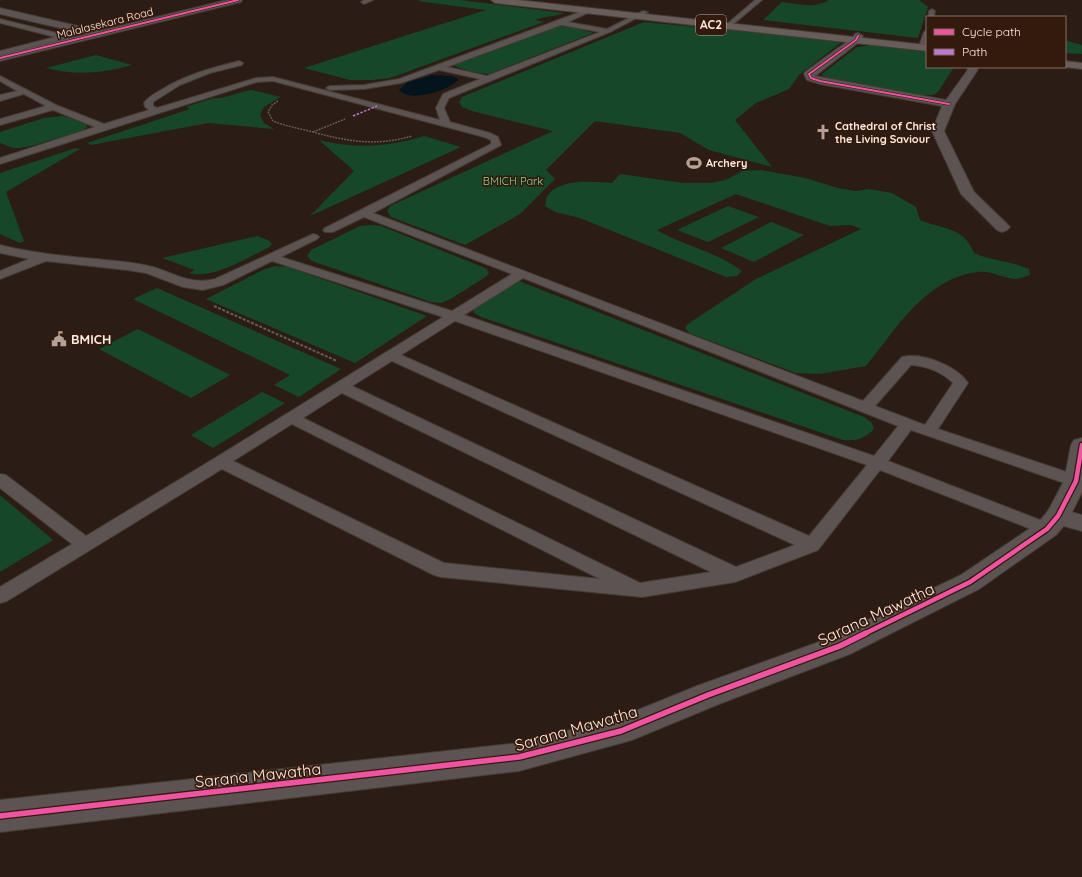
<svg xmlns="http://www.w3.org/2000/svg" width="1082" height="877" viewBox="0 0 1082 877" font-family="Quicksand,sans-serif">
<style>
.green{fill:#164728}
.water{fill:#04141c}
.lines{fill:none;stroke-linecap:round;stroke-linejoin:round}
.service-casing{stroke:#473b33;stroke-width:2}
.minor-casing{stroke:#473b33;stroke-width:2}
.tertiary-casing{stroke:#473b33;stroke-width:2}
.primary-casing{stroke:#473b33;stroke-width:2}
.path-far1{stroke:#645c59;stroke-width:1.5;stroke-dasharray:2 1;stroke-linecap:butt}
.path{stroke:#645c59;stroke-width:2;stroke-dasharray:3 1.5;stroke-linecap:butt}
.service{fill:#5b5453;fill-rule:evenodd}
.minor{fill:#5b5453;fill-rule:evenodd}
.tertiary{fill:#5b5453;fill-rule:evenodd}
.primary{fill:#675d5b;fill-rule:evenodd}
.quiet{stroke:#ba77d6;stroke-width:1.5;stroke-dasharray:2.5 1.5;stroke-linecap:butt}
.cycleway-far2-casing{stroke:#341a0c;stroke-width:3}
.cycleway-far1-casing{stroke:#341a0c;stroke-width:7}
.cycleway-casing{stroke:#341a0c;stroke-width:8}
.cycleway-far2{stroke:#f153a3;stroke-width:2}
.cycleway-far1{stroke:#f153a3;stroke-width:4.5}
.cycleway{stroke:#f153a3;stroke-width:5.5}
.labels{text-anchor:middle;stroke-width:3.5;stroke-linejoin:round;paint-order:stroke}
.far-street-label{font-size:11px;fill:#fdeae1;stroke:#341a0c}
.far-poi-label{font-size:11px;font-weight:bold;fill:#fdeae1;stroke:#341a0c;text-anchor:start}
.far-park-label{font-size:11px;fill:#82d89c;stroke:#341a0c}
.shield{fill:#341a0c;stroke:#c1aca1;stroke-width:1}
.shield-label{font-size:12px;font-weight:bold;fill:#fdeae1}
.poi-label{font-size:13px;font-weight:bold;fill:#fdeae1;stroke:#341a0c;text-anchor:start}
.near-street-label{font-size:16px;fill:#fdeae1;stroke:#341a0c}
</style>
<rect width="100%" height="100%" fill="#2b1d15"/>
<path class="green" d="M421,0H460L564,13C553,17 546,16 535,20L544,22L390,78L373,80H350L304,68L486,10L417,1Z
M829,0H919L928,7L918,38L763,20L782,2C798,4 814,9 829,0Z
M644,22L706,28L717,26L843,41L799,75L789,89L756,103L735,120L772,167L709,150L680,133L595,121L546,170L555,179L520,214L465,245L391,217L387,211L390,206L553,131L472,111L462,107L459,102L462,97Z
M557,26L572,27L593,33L489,74L471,72L452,65Z
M1065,40L1082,45V54L1065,53Z
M874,45L927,52V67H954L938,92L933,95H921L831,79L823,76L822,74L857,47Z
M96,55L132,65C104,73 75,76 46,68Z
M252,90L281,97L264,107L260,115L264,123L274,129L208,123L91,145L87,143L190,109L186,107L213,98C223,100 240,91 252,90Z
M63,116L86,123L87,127L82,131L31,146L20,148H13L0,143V132L44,118Z
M424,136L461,147L310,216L354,171L319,140C353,149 390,147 424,136Z
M76,148L80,149L6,192L24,241L20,243L0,234V173Z
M761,170L805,178L838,188L856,191L869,189L892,193L916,207L920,220C944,230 963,226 974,253C992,261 1011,261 1029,269L1030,275C1026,276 1020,279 1015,279C1001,278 992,270 977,272C925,279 896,329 866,366L820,374L796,373L689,333L685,328L688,324L756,279L861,229L851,225L830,226L736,194L657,230C684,246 717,252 742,271L737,276L726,277L580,218L555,212L545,206C546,202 546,197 549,194C563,178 593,182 612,183L620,174L683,183H711L726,180L742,171Z
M728,206L759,217L708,242L677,230Z
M771,222L804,235L754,262L721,248Z
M371,225L381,226L485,268L489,272L487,276L449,300L441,303L431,302L312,261L307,256L311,250L360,226Z
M257,236L268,240L272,244L268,248C246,258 212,280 189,273L195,270L162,258Z
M275,266L288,267L427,316L355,363L206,299L265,269Z
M519,281L864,417L872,423L874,429C864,439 857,441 843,440L481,317L474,313L472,307L512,282Z
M157,288L341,369L299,397L274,385L290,375L133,299Z
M138,329L230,375L191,398L99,349Z
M262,392L285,403L213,448L191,435Z
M0,495L53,540L0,572Z"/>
<path class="water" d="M433,75L452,76L457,78L458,80C449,91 408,103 399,90L408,82Z"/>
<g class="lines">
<g class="service-casing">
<path id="service" d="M373,0L364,4L361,2L364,0Z
M755,0H762L730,27H726V25Z
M588,9L591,11L590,12L568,22L607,29L643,11L648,12L610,32L449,98L444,108L450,122L490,133L498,137L501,145L373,213L863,401L902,357C922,352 957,366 968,383L938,429L1082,477V485L1076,487L1070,485L911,430L888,461L1053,525L1056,529L1053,533L1047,535L1041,533L880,470L818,550L735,582L642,597L441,577L434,575L222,469L7,601L0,603V587L72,544L0,488V474L6,475L86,536L215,458L443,317L272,261L223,285L203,290L183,287L146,273L127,270L46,261L0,279V271L29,259L0,253V245C32,253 64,256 96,259C115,261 135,262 153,267C176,274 190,285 215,279L313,234L317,235L319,237L317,239L281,257L452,311L512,274L364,217L333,232H325L323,230L325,228L491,144V140L484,137L273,81L257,82L0,164V158L95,127L53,110L0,125V119L46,106L24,94L0,101V95L17,91L0,81V76L56,105L104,124L149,110L145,107L144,103C148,97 154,94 161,90C185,75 211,68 239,61L243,63L242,65L210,73L180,85L153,102V106L157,108L256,78L273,77L440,120L436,108L443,94L480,79L439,70L401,83L364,89L330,90L326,88L330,86L364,85L399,79ZM561,25L600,32L487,76L447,67ZM523,278L898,426L874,456L464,315ZM455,321L867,465L809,536L401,355ZM392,361L795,545L736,567L352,386ZM911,365C926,366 942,372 953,383L925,425L875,406ZM342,393L711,572L640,583L303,418ZM292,424L600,579L444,563L233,461Z
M932,9L935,11L934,17H928L929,11Z
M0,19L77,38L78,40L74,42L64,39L0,55V51L55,37L0,23Z
M927,30V44L921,45L920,43L924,32Z"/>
</g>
<g class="minor-casing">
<path id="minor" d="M0,8L99,31L104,34L99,37L0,14Z
M858,33L863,36L859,42L815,76L946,100L967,71L968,67H978L977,71L955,104L944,131L974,192L1007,224L1010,227L1007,230L1002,232L997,230L961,194L932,131L942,106L820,84L807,80L804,74L805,72L852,38L855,34Z
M1058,508L1082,515V531L1049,522L1046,516L1049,510Z"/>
</g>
<g class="tertiary-casing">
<path id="tertiary" d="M227,0H242L241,2L0,61V55Z
M1082,438V492L1067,522L1056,535L979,589L850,654L719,704L632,740L519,771L0,832V800L519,743L618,718L697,686L830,638L961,575L1038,523L1048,511L1064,481L1071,445L1074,440Z"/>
</g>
<g class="primary-casing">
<path id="primary" d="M491,0H518L927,45V51L495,3Z
M1065,61L1082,63V69L1064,67Z"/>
</g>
<path class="path-far1" d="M278,101L272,105L268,112L273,121C285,126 297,128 309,131C346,141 374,147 412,136
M313,132L345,119"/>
<path class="path" d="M214,306L337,361"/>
<use href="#service" class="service"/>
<use href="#minor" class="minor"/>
<use href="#tertiary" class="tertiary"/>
<use href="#primary" class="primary"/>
<path class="quiet" d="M353,116L377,106"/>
<g class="cycleway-far2-casing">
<path id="cycleway-far2" d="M858,36L856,40L809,74L811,78L820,81L949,104
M0,58L238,0"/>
</g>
<g class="cycleway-far1-casing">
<path id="cycleway-far1" d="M864,634L970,582L1047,529L1058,516L1076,481L1082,445"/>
</g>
<g class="cycleway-casing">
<path id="cycleway" d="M0,816L519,757L621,731L708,695L840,646L866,633"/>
</g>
<use href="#cycleway-far2" class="cycleway-far2"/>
<use href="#cycleway-far1" class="cycleway-far1"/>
<use href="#cycleway" class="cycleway"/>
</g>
<defs>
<g id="church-bare" transform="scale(1.2)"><path d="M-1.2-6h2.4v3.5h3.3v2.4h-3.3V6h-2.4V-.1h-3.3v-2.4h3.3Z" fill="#b4a29a" stroke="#341a0c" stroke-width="2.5" paint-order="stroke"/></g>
<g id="stadium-bare" transform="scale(1.2)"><path d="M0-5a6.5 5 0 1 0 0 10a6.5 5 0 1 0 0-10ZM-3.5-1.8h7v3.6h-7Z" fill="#b4a29a" stroke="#341a0c" stroke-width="2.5" paint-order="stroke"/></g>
<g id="civic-bare" transform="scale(1.2)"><path d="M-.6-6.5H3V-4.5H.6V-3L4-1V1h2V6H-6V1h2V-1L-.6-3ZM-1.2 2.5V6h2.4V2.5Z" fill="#b4a29a" stroke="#341a0c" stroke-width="2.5" paint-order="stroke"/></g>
</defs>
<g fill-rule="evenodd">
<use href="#church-bare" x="823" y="132"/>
<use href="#stadium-bare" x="694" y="163"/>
<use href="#civic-bare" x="59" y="339"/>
</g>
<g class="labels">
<g class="far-street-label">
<text transform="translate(105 23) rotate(-14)" y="4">Malalasekara Road</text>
</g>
<g class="far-poi-label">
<text x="835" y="130">Cathedral of Christ<tspan x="835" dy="13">the Living Saviour</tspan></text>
<text x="706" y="167">Archery</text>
</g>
<g class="far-park-label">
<text x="513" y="185">BMICH Park</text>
</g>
<rect class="shield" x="696" y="15" width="30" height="20" rx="3"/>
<g class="shield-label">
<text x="711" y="29">AC2</text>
</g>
<g class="poi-label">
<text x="71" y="344">BMICH</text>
</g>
<g class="near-street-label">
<text transform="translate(876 614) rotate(-25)" y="6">Sarana Mawatha</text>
<text transform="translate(576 728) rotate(-16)" y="6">Sarana Mawatha</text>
<text transform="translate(258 775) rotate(-6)" y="6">Sarana Mawatha</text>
</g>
</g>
<rect x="926" y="16" width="140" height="52" fill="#341a0c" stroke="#846d61"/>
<rect x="934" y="29" width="20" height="6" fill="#f153a3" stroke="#846d61"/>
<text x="962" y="36" font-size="12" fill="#fdeae1">Cycle path</text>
<rect x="934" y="49" width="20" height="6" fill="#ba77d6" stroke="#846d61"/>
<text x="962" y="56" font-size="12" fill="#fdeae1">Path</text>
</svg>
